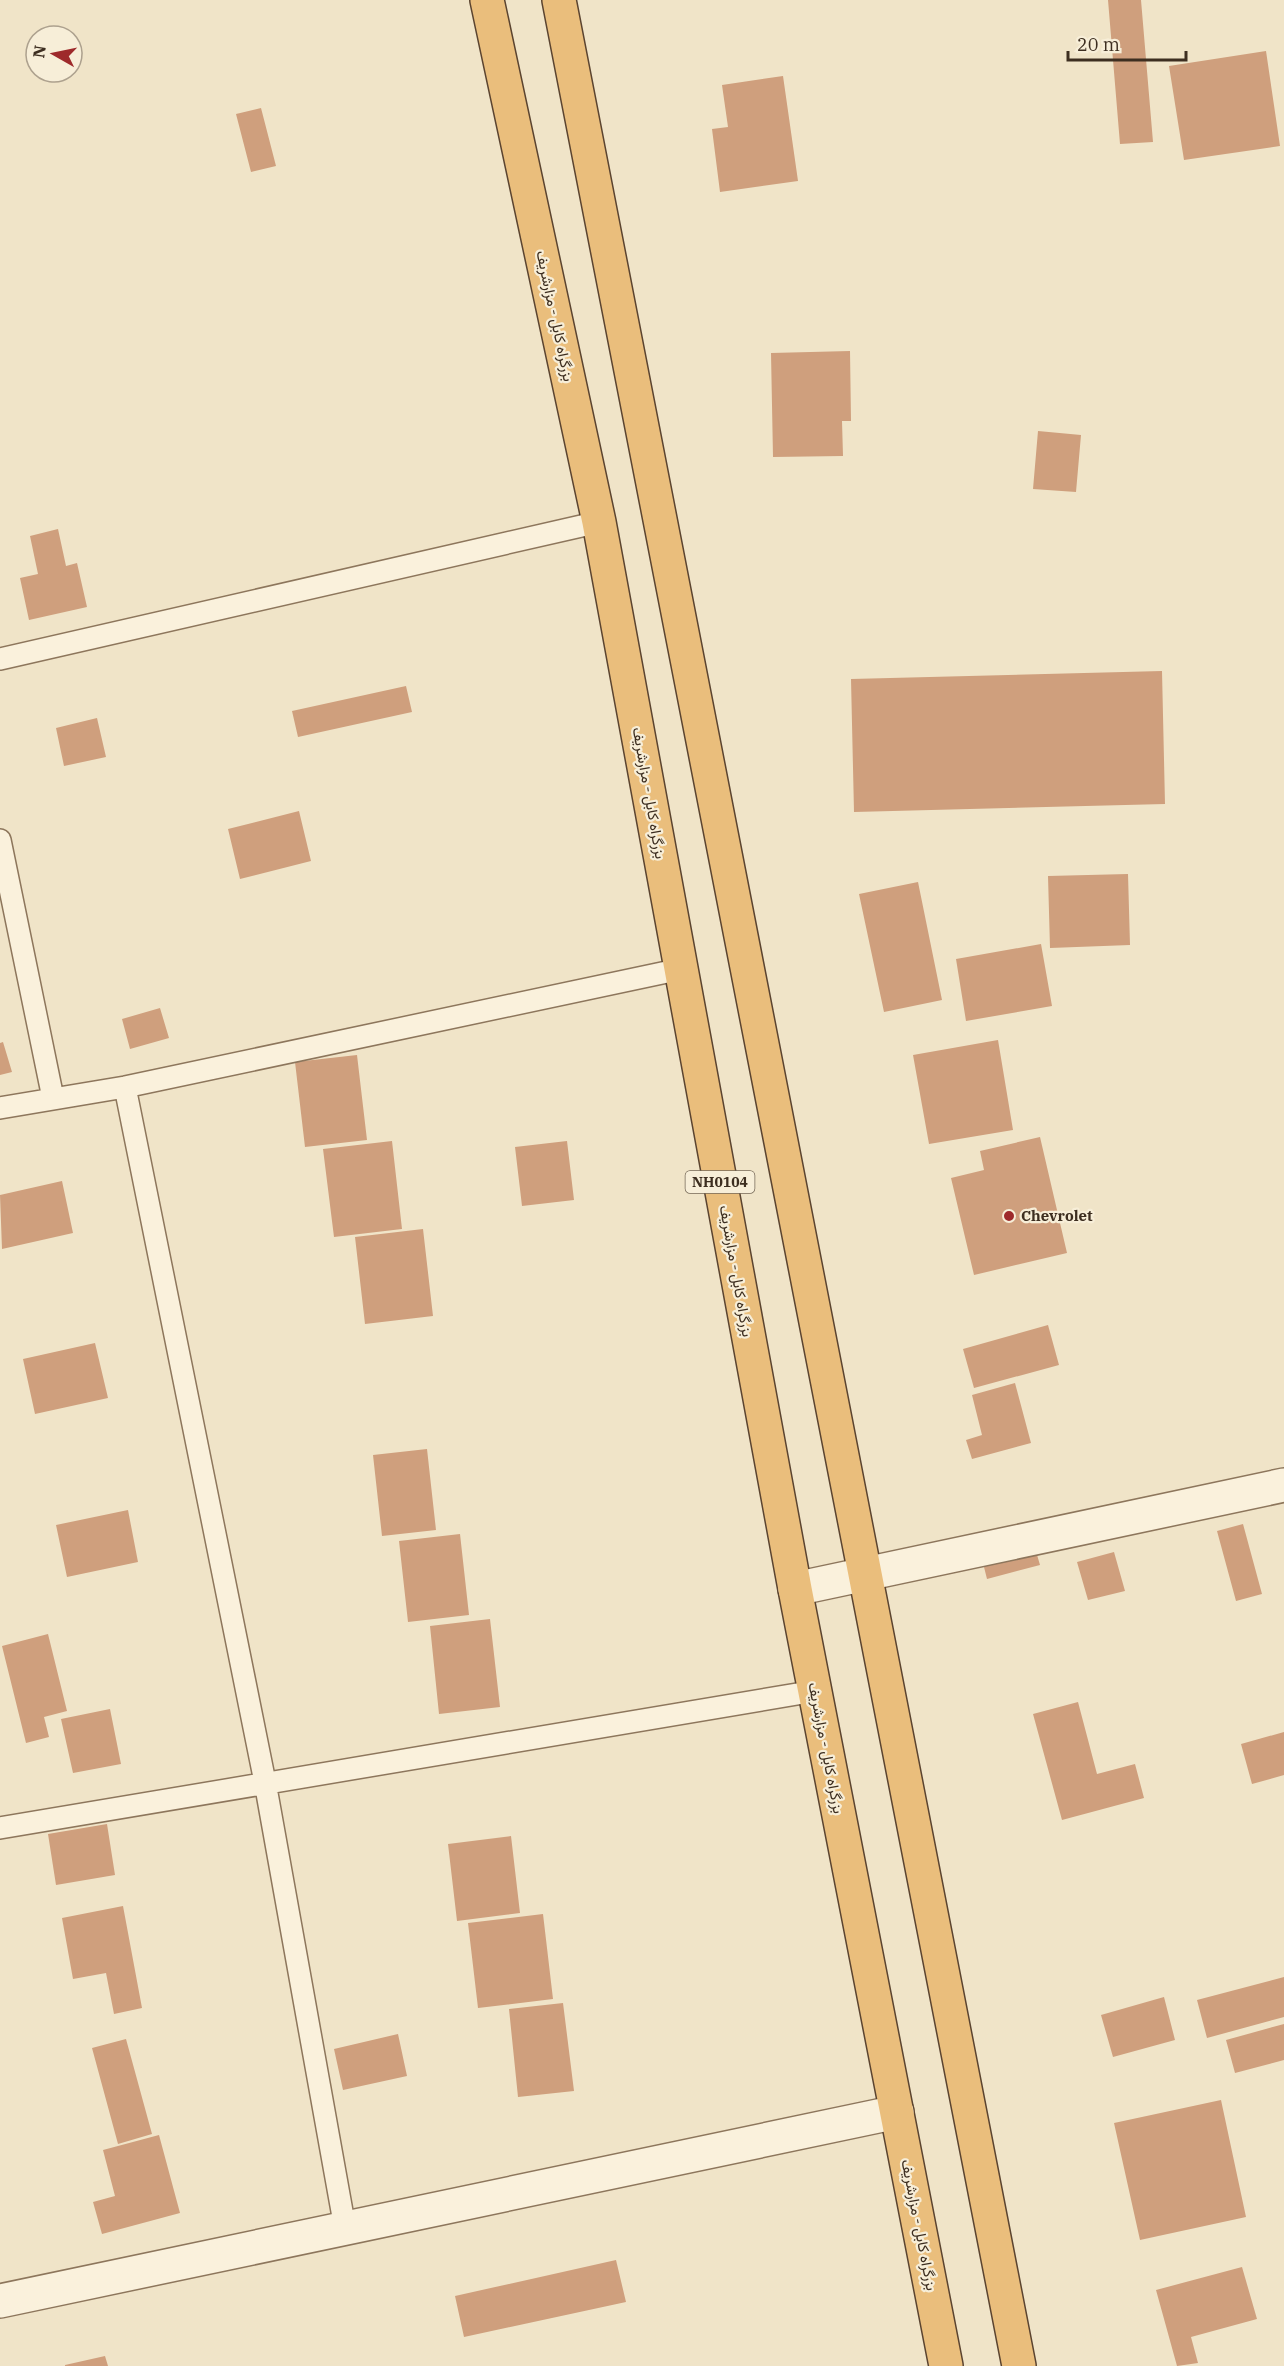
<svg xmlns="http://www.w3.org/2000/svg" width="1284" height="2366" viewBox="0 0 1284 2366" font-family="'IBM Plex Serif',Vazirmatn,serif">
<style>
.building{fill:#cf9f7d}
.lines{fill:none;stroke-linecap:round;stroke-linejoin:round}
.service-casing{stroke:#8d765c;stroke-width:24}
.minor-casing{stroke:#8d765c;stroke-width:36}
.trunk-casing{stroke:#5b4430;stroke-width:36}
.service{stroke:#faf1dc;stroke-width:21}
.minor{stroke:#faf1dc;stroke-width:33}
.trunk{stroke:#eabe7c;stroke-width:33}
.poi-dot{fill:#9e2a2b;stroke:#f7eed8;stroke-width:2}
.labels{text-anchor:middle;stroke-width:4.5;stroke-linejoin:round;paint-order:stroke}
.shield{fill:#f7eed8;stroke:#756857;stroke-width:1.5}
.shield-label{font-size:14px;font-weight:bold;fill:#3d2e20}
.street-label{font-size:15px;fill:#3d2e20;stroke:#f7eed8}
.poi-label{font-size:15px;font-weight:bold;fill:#3d2e20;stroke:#f7eed8;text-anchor:start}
</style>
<rect width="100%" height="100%" fill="#f0e4c8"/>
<path class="building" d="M1108,0H1141L1153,142L1120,144Z
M1266,51L1280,146L1184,160L1169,66Z
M783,76L798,181L720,192L712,129L728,127L722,85Z
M261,108L276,166L251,172L236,114Z
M850,351L851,421H842L843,456L773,457L771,353Z
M1038,431L1081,435L1076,492L1033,489Z
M58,529L66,566L77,563L87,607L29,620L20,578L38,574L30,536Z
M1162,671L1165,804L854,812L851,679Z
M406,686L412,712L298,737L292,711Z
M97,718L106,757L64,766L56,728Z
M299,811L311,861L240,879L228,829Z
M1128,874L1130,945L1050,948L1048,876Z
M918,882L942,1000L884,1012L859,894Z
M1041,944L1052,1006L966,1021L956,959Z
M160,1008L169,1038L130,1049L122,1019Z
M998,1040L1013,1130L929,1144L913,1055Z
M3,1042L12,1072L0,1075V1043Z
M357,1055L367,1140L305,1147L295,1062Z
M1040,1137L1067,1253L974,1275L951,1178L984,1170L980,1151Z
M392,1141L402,1229L334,1237L323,1149Z
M567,1141L574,1200L522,1206L515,1147Z
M62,1181L73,1233L2,1249L0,1195Z
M423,1229L433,1316L365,1324L355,1237Z
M1048,1325L1059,1365L974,1388L963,1349Z
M95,1343L108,1398L35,1414L23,1359Z
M1015,1383L1031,1443L972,1459L966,1440L982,1435L972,1395Z
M427,1449L436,1530L382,1536L373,1455Z
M128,1510L138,1562L67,1577L56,1525Z
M1243,1524L1262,1594L1236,1601L1217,1531Z
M460,1534L469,1615L408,1622L399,1541Z
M1033,1541L1040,1565L987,1579L981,1555Z
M1114,1552L1125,1591L1088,1600L1077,1562Z
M490,1619L500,1707L439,1714L430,1626Z
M48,1634L67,1711L44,1717L49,1737L26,1743L2,1646Z
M1078,1702L1097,1774L1135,1764L1144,1798L1062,1820L1033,1714Z
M110,1709L121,1764L73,1773L61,1719Z
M1284,1732V1775L1252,1784L1241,1744Z
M107,1824L115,1875L56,1885L48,1834Z
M511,1836L520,1913L457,1921L448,1844Z
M123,1906L142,2008L114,2014L106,1973L73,1979L62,1918Z
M543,1914L553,1999L478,2008L468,1923Z
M1284,1977V2017L1207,2038L1197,2000Z
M1164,1997L1175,2040L1113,2057L1101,2015Z
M563,2003L574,2091L518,2097L509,2009Z
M1284,2024V2060L1235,2073L1226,2040Z
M398,2034L407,2076L343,2090L334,2049Z
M126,2039L152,2134L118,2144L92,2048Z
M1221,2100L1246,2217L1140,2240L1114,2123Z
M159,2135L180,2213L102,2234L93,2202L115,2196L103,2150Z
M616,2260L626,2302L464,2337L455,2296Z
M1242,2267L1257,2319L1191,2337L1198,2363L1177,2366L1156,2290Z
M105,2356L108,2366H65V2365Z"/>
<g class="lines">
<g class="service-casing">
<path id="service" d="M0,659L599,522
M0,840L53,1098
M125,1087L265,1782L345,2228
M0,1108L125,1087L681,969
M0,1828L815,1691"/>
</g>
<g class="minor-casing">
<path id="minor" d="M795,1589L1284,1485
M0,2301L897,2112"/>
</g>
<g class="trunk-casing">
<path id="trunk" d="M487,0L599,522L795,1589L946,2366
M559,0L1019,2366"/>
</g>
<use href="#service" class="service"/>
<use href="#minor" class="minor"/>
<use href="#trunk" class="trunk"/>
</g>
<circle class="poi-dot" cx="1009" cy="1216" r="6"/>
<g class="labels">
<rect class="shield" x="685.5" y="1171" width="69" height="22" rx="4.5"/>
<g class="shield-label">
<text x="720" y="1187">NH0104</text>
</g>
<g class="street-label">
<text transform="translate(555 316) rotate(78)" y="5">بزرگراه کابل - مزارشریف</text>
<text transform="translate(649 793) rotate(80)" y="5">بزرگراه کابل - مزارشریف</text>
<text transform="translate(736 1271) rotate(80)" y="5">بزرگراه کابل - مزارشریف</text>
<text transform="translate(826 1748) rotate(79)" y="5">بزرگراه کابل - مزارشریف</text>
<text transform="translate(919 2225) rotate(79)" y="5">بزرگراه کابل - مزارشریف</text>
</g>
<g class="poi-label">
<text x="1021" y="1221">Chevrolet</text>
</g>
</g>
<g transform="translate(54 54) rotate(279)"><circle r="28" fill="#f7eed8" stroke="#ada18e" stroke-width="1.5"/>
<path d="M0-4.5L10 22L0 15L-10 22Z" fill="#9e2a2b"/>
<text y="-9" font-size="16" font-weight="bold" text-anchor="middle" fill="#3d2e20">N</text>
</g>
<path d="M1068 51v9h118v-9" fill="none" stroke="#3d2e20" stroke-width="3"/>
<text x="1077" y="51" font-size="18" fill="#3d2e20" stroke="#f7eed8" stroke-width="4.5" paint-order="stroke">20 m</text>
</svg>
